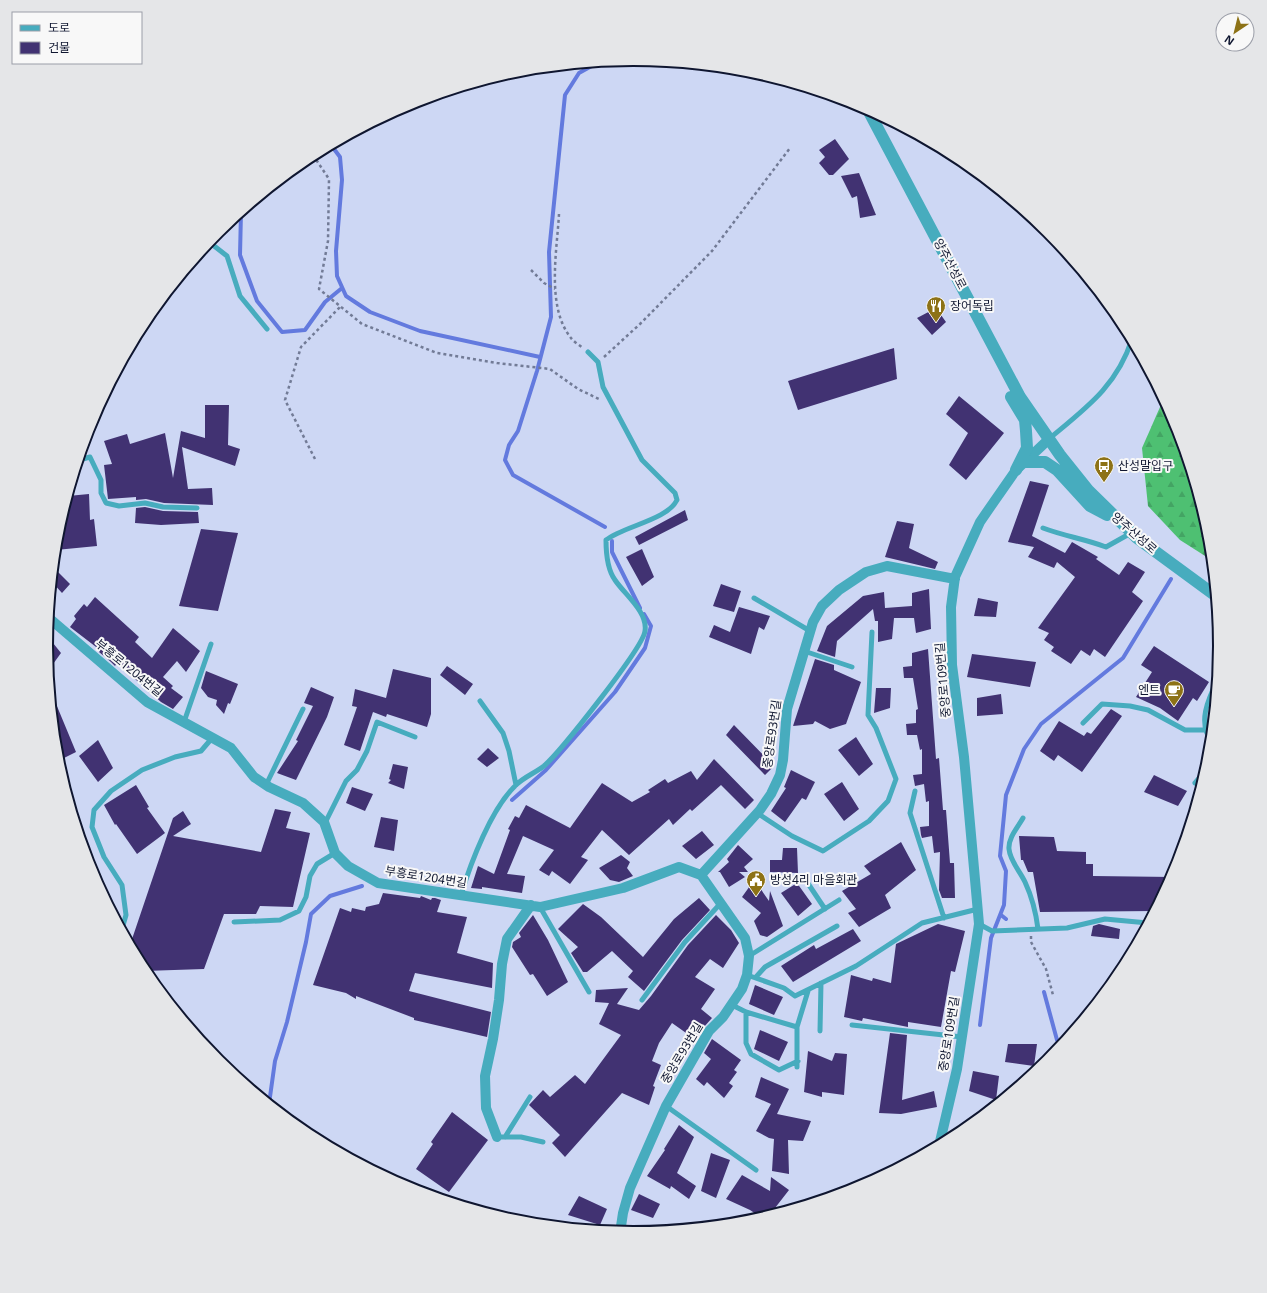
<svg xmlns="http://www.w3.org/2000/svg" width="1267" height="1293" viewBox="0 0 1267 1293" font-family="'Noto Sans','Noto Sans KR',sans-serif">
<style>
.forest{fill:url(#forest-firs)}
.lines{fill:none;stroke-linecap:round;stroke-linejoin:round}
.stream{stroke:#637ade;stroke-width:4}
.building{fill:#413272}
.path{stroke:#727b96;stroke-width:2.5;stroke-dasharray:3 3;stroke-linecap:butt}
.service{stroke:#47acbe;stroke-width:5}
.minor{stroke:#47acbe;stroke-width:10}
.tertiary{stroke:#47acbe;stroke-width:12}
.labels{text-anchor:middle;stroke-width:4;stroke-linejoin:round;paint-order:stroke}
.street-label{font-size:12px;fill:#0f1630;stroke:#f8f8f8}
.poi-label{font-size:12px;fill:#0f1630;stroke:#f8f8f8;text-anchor:start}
.rim{fill:none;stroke:#0f1630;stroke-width:2}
</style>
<defs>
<pattern id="forest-firs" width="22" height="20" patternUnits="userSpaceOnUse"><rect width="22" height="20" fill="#4ec072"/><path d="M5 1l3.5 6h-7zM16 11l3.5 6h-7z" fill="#43a463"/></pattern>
</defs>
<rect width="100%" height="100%" fill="#cdd7f4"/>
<path class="forest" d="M1164,398L1176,422L1210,532L1213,561L1180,540L1148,506L1142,448Z"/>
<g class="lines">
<path class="stream" d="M597,63L579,73L565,95L549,252L551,317L537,371L518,431L509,445L505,460L513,475L605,527
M331,145L340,157L342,180L336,251L337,276L346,296L370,312L420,331L540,357
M241,212L240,255L257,301L282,332L305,330L325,302L342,288
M612,541V552L640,608
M512,800L546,770L615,692L645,648L651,626L644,614
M1001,915L1006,919
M1044,992L1057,1040L1062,1046
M980,1025L991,938L1004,905L1006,871L1000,856L1006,795L1024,749L1041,724L1123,658L1171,579
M269,1104L275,1061L287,1022L306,942L311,914L330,896L362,886"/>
</g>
<path class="building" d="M835,139L849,159L833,175H829L819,163L825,157L819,150Z
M859,173L876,215L860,218L857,196L852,198L841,176Z
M936,308L946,322L932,335L917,318Z
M894,348L897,379L798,410L788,381Z
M959,396L1004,433L966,480L949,465L968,433L946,414Z
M205,405H229L228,445L240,449L235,466L182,447L188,489L212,488L213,505L164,503L146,499L136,500V497L108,499L104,465L112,464L104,441L127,434L130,444L165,433L173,478L181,431L205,438Z
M1030,481L1049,485L1032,536L1065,553L1072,542L1098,557L1096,559L1119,575L1128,562L1145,572L1132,592L1143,601L1105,657L1094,649L1090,656L1081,650L1071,664L1051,651L1054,647L1044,640L1049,633L1038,628L1075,577L1057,562L1054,568L1028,557L1034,547L1008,542Z
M89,494L90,520L94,519L97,546L56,550L57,532L68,496Z
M145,507L163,511L198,512L199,523L161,525L135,523L136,508Z
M685,510L688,520L639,545L635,537Z
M897,521L914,524L909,548L938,562L935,569L885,557Z
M201,529L238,533L218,611L179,606Z
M642,549L654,577L642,586L626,557Z
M54,568L70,584L62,593L52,582Z
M721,584L741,591L734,612L713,606Z
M929,589L931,629L916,633L914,618H894L892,639L878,642V621H875L873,609L837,641L835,657L817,651L827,626L863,596L884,592L885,608L912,606V593Z
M95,597L139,637L135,642L152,658L173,628L200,651L186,672L177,661L163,677L173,686L171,688L183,697L173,709L161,702L117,663L115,666L111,662L99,652L100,650L70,627L76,619L74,616L84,604L87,607Z
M978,598L998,602L996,617L974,616Z
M739,607L770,616L764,630L759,627L751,654L709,637L714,625L730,632Z
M53,643L61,653L48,671L46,650Z
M1154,646L1209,682L1197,701L1193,698L1178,721L1160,708L1136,697L1152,672L1141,665Z
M928,649L936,759L939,758L943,810H946L950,863H954L955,898H942L939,890L940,852L934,853L932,836L922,838L921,835L920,827L929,826V801L926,802L924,784L915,786L913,775L922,774V749L920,750L917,735H907L906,724L916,723V710L918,709L913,678H904L903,667L912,666V653Z
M972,654L1036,662L1030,687L967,677Z
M815,659L834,665V670L861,682L846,724L830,729L815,721L813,724L793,726Z
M447,666L473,684L465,695L440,675Z
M393,669L431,678V714L427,727L387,714L386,717L373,712L360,751L344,745L357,707L352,706L355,689L386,698Z
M206,671L238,684L230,704L228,703L224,714L216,705L217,700L208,697L201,688Z
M311,687L334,697L327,717L296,780L277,773L298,741L296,740L313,706L304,703Z
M876,688H891L890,708L874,713Z
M1001,694L1003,714L977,716V698Z
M51,699H54L76,752L64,758L54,733Z
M1111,709L1122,716L1082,772L1058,755L1054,761L1040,751L1059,721L1084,736L1087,732L1091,734Z
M734,725L774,766L765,775L726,735Z
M856,737L873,764L859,776L838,750Z
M98,740L113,768L98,782L79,756Z
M488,748L499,758L487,767L477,759Z
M714,759L754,800L745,809L721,785L692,811L690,809L673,825L669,819L629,855L602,830L581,857L588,860L570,884L552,871L549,876L539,870L554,850L523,836L507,874L525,876L522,893L482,887V889L471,888L478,866L494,874L510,830L508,829L515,816L519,818L526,805L570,828L602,783L632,802L650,792L648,790L665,779L668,783L691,771L697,780Z
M393,764L408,767L404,789L388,783L391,780L389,779Z
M791,770L815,782L806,800L802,798L785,822L771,811L786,788L784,787Z
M1154,775L1187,791L1178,806L1144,792Z
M842,782L859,809L844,821L824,794Z
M136,785L149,807L147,808L165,833L137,854L116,824L115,825L104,805Z
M352,787L373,794L365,811L346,803Z
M275,809L291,812L286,828L310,833L293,907L260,906L256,914H224L204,969L144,971L130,945L173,818L183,811L191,824L173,836L261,852Z
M381,817L398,820L394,851L374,847Z
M702,831L714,845L696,859L682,846Z
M1019,836L1054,837L1057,851L1086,852V864H1093V876L1173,877L1155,911L1040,912L1033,872H1028L1023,860H1021Z
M901,842L916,870L885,895L891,908L859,927L848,913L856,909L842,891L871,874L864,866Z
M738,845L753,859L744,867L748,872H739L745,877L729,887L720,872H718L729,862L727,859Z
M783,848H797L798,873L770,872V860H782Z
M621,855L630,862L627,868L633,876L619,882L610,880L599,868Z
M752,883L760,888L769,901L770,891L783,926L767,937L760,935L754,921L761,913L742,897Z
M797,883L812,904L798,916L781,893Z
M383,893L420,898L421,896L431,900L432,898H435L441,900L437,912L467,917L457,953L493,963L492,988L415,973L409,991L491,1012L487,1037L414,1020V1018L356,996V999L346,993L313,985L340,908L351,912L352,908L365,911L366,907L379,904Z
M699,898L710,910L682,940L644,991L628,977L633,971L612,951L587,972H583L571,953L578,947L558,929L583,904L601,917L643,957L674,919Z
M533,915L548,940L568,982L547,996L533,974L530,975L512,947L513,942L521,937L519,933Z
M716,915L731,930L739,943L723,968L710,959L695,977L715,989L701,1009L712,1018L703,1028L696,1040L672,1023L659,1043L652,1061L661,1065L653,1086L655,1087L649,1105L622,1093L565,1157L552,1143L560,1135L529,1105L543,1090L550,1097L575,1075L585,1084L621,1035L599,1024L609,1003L595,1002L596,990L628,988L617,1004L639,1010L651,996L688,945Z
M938,924L965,931L955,972L951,971L941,1027L908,1022V1027L863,1018L862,1021L844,1017L851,975L872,981L873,978L891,983L896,944Z
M1099,924L1120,929L1119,939L1091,936L1093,926Z
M853,929L861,941L793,982L781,966L814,945L816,949Z
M755,985L783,997L774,1015L749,1004Z
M760,1030L788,1042L779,1061L754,1049Z
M890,1033L907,1035L902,1100L934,1091L937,1107L901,1114L879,1113Z
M712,1039L741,1060L734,1070L737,1072L729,1083L733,1086L724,1098L707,1082L704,1086L696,1079L711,1059L704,1053Z
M1008,1044H1037L1034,1066L1005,1062Z
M808,1051L832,1061L835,1053L847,1054L844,1095L822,1092V1097L804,1092Z
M973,1071L999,1076L996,1100L969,1091Z
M761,1077L789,1089L777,1114L811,1121L803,1141L788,1140L789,1174L772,1171L774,1139L769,1138L756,1131L771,1104L755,1097Z
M452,1112L488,1140L449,1192L416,1169L433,1144L431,1142Z
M679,1125L694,1137L677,1173L696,1186L689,1199L671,1186L670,1189L647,1176L665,1150L664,1149Z
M711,1153L730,1160L716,1198L701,1191Z
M742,1175L770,1191L771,1177L789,1190L768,1217L762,1218L750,1210L726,1199Z
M639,1194L660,1204L653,1218L631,1210Z
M579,1196L607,1209L600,1225L568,1215Z"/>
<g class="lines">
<path class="path" d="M313,155L329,179L328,241L319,289L362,324L437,353L497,363L550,369L578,389L599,399
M559,214C557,251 546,307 571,338C574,342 579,345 583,348
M531,270L544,283L555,289
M604,357L640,324L712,251L790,148
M315,459L285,400L301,347L340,307
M1031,936V942L1046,969L1053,995"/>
<path class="service" d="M209,242L227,256L240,296L267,329
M1050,438C1086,408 1117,386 1132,339
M79,460L90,457L101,480V493L106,503L119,506L145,503L163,507L197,508
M1043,528C1064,536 1085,539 1106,547L1131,533
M754,598L810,631
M804,651L852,667
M480,701L503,733L509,751L516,785
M184,722L211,644
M1083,723L1102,704L1130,706L1148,710L1185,730H1205
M1212,742C1197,723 1208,699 1218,679
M1195,783L1207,769
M266,785L303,709
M915,791L910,813L944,918
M757,813L792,836L823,851L869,821L888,801L896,779L876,728L868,715L872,632
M1023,818C1018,827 1008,838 1009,849C1010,861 1020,871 1025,882C1032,897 1036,913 1038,929
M325,823L346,781L357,770L367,751L377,722L415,737
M805,879L825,909
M461,895C471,862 491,809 516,785C524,777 535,773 544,766C560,752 643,648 645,631C648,612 625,595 615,580C607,569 606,553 606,540C624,526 667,520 677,500L675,493L642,460L603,387L598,362L588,352
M540,907L589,992
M234,922L280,920L299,911L306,897L310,876L317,864L335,853
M979,924L992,931L1067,928L1105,919L1148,923
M122,929L126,915L122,885L104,857L92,827L94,810L111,791L142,770L175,757L201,751L213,737
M749,956L839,900
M747,975L784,988L795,996L856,966L922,923L978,909
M756,977L765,967L837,926
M642,1000L685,942L720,904
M732,1005L746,1012L797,1027
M746,1012V1043L751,1054L779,1070L798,1061
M852,1025L962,1037
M820,1031L821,983
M797,1067V1027L808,991
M666,1106L756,1170
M502,1137H521L543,1142
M505,1137L530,1097"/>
<path class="minor" d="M49,618L147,702L231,748L254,777L269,787L303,803L324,822L335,853L348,866L378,883L540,907L623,888L679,867L701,875
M701,875L760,810L771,794L780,775L783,760L787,709L813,622L822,606L839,590L866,572L887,566L955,579
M497,1137L486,1108L485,1076L493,1039L499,1000L502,964L507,939L531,905
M939,1146L957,1069L979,924L964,757L952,665L951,607L955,577L980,522L991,506L1016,470L1049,439
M620,1233L623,1213L630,1188L666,1106L709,1031L723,1017L742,989L747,975L749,956L745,938L701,875"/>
<path class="tertiary" d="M867,108L1020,397L1060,455L1088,490L1137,538L1216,596
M1011,397L1025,420L1026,431L1027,448L1016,470
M1025,462H1045L1057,470L1090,506L1107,515"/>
</g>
<defs>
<g id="restaurant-pin" transform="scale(1)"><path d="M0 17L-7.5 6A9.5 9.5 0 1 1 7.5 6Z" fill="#8d7216" stroke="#f8f8f8"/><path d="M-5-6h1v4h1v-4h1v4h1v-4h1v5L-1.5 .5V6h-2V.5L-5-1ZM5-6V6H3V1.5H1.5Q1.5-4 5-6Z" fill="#fff"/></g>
<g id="bus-pin" transform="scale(1)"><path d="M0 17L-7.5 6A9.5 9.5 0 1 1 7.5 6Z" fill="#8d7216" stroke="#f8f8f8"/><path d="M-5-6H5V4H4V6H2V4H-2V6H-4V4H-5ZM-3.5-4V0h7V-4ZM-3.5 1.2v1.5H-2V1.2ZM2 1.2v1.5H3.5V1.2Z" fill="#fff"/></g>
<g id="cafe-pin" transform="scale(1)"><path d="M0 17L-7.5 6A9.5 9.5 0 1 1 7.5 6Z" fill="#8d7216" stroke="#f8f8f8"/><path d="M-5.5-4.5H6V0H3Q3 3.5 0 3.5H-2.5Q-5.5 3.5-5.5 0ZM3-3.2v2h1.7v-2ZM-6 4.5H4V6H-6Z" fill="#fff"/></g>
<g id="civic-pin" transform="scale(1)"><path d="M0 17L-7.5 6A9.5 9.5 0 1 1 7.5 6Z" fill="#8d7216" stroke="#f8f8f8"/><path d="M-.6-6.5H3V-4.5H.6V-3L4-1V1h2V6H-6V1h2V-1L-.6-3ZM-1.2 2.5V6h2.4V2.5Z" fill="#fff"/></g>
</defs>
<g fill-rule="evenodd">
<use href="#restaurant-pin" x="936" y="306"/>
<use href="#bus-pin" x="1104" y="466"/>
<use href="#cafe-pin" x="1174" y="690"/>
<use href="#civic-pin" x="756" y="880"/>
</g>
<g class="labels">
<g class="street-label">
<text transform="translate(950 264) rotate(62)" y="4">양주산성로</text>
<text transform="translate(1134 533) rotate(41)" y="4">양주산성로</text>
<text transform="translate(129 668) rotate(39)" y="4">부흥로1204번길</text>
<text transform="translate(943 680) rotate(-95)" y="4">중앙로109번길</text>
<text transform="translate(772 734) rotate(-82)" y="4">중앙로93번길</text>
<text transform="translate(426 877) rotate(9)" y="4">부흥로1204번길</text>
<text transform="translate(949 1034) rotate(-81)" y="4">중앙로109번길</text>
<text transform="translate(682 1053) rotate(-59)" y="4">중앙로93번길</text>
</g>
<g class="poi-label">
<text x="950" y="310">장어독립</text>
<text x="1118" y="470">산성말입구</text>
<text x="1160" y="694" text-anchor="end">엔트</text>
<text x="770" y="884">방성4리 마을회관</text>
</g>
</g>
<path d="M0 0H1267V1293H0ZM53 646a580 580 0 1 1 1160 0a580 580 0 1 1-1160 0Z" fill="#e5e6e8" fill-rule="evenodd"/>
<path class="rim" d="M53 646a580 580 0 1 1 1160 0a580 580 0 1 1-1160 0Z"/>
<rect x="12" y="12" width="130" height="52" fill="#f8f8f8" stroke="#9b9ea8"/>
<rect x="20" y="25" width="20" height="6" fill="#47acbe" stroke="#9b9ea8"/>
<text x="48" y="32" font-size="12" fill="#0f1630">도로</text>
<rect x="20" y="42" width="20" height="12" fill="#413272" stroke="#9b9ea8"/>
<text x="48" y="52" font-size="12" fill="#0f1630">건물</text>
<g transform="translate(1235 32) rotate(215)"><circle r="19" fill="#f8f8f8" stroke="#9b9ea8"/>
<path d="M0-3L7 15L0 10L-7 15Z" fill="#8d7216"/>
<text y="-6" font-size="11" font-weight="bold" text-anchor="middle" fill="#0f1630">N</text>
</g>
</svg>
